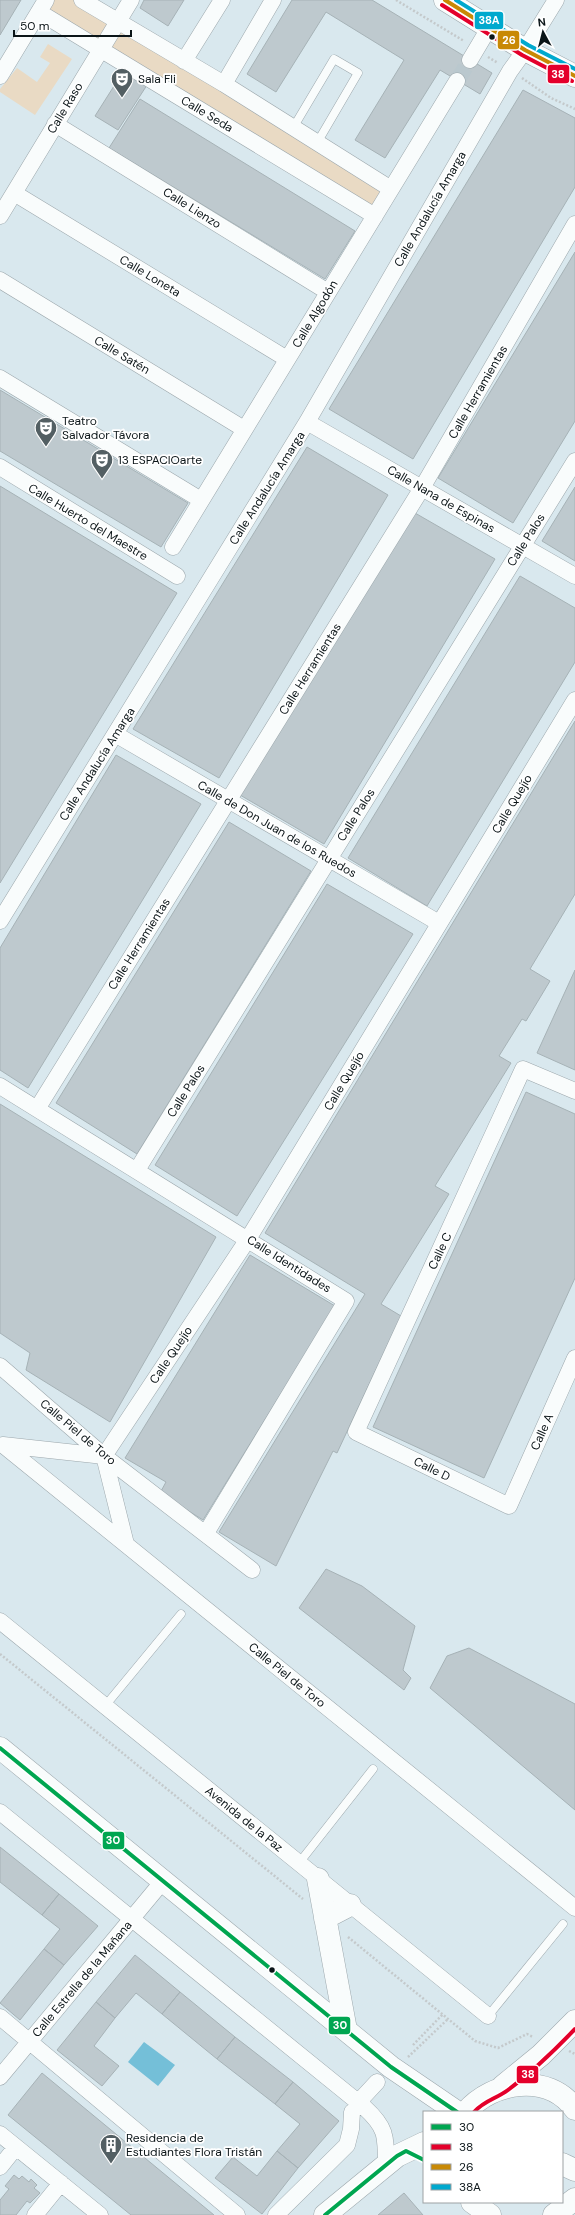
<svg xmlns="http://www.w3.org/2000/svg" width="575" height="2215" viewBox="0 0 575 2215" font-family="'DM Sans',sans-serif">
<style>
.green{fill:#e9dac4}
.water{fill:#74bfd8}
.building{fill:#bec9ce;stroke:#a6b2b6}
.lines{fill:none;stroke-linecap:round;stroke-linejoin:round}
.street-tunnel{stroke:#bac8ce;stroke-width:16;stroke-dasharray:16 8;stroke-linecap:butt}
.lane-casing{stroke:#9ca7ac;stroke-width:9}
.street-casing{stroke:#9ca7ac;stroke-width:17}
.secondary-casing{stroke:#9ca7ac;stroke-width:23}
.primary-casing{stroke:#9ca7ac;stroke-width:23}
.path{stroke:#c4c9cb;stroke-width:2.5;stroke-dasharray:2 2;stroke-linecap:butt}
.lane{stroke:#f9fcfc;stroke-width:8}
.street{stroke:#f9fcfc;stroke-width:16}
.secondary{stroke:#f9fcfc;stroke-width:22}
.primary{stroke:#f9fcfc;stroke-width:22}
.bus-1-casing{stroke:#fff;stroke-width:7}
.bus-2-casing{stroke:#fff;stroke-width:7}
.bus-3-casing{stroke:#fff;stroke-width:7}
.bus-4-casing{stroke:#fff;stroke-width:7}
.bus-1{stroke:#00a651;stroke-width:4}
.bus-2{stroke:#e4002b;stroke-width:4}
.bus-3{stroke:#c88905;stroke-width:4}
.bus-4{stroke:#00a9ce;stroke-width:4}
.bus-dot{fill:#0b1518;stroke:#fff;stroke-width:1.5}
.labels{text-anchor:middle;stroke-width:3.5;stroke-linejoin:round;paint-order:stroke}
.poi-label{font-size:12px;fill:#0b1518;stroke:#fff;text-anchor:start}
.street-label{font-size:12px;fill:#0b1518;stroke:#fff}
.line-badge{stroke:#fff;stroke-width:1.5}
.badge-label{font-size:11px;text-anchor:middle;font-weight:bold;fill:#fff}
</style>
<rect width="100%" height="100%" fill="#d9e8ee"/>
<path class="green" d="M52,0H74L110,23L98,40L45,10Z
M120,27L385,191L373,209L106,48Z
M48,44L72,59L35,115L0,92V89L17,68L37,82L50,63L40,57Z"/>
<path class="water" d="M144,2042L175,2065L158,2086L128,2062Z"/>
<path class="building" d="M0,0H21L0,35Z
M144,0H184L168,26L140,8Z
M292,0H372L492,73L480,94L440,70L385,158L355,140L404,60L326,12L276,92L247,74Z
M126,67L149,82L118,130L95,116Z
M523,90L575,118V187L413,459L329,409Z
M140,99L355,231L325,279L109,148Z
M575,252V421L513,523L438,478Z
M0,390L188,503L161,547L0,451Z
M307,447L388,495L219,778L133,729Z
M0,486L177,593L0,883Z
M575,487V561L542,541Z
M415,513L495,559L324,844L240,795Z
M520,576L575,608V662L427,906L348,858Z
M575,721V894L530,969L550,981L526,1021L522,1019L499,1056L511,1063L435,1186L449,1194L381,1304L401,1316L337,1453L333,1451L276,1566L219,1532L365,1294L265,1233Z
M116,755L201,804L28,1088L0,1070V948Z
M229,822L311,871L137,1154L56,1103Z
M327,884L413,934L237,1216L155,1165Z
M575,970V1070L537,1053Z
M526,1092L575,1114V1278L484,1478L373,1427Z
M0,1104L216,1237L110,1422L26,1370L30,1353L0,1333Z
M250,1255L335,1306L203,1520L160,1493L166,1482L125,1458Z
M326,1569L362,1586L415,1626L403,1670L411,1678L404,1690L299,1608Z
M469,1648L575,1704V1810L430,1688L447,1656Z
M0,1847L59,1894L42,1915L0,1882Z
M59,1894L98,1926L64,1965L44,1949L60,1929L42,1915Z
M44,1949L64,1965L20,2020L0,2003Z
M135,1955L180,1992L162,2014L136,1993L115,2018L96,2002Z
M180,1992L235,2037L217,2059L162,2014Z
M96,2002L115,2018L94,2046L119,2066L102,2086L57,2050Z
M235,2037L293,2082L275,2104L217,2059Z
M42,2073L214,2215H131L8,2115Z
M293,2082L339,2121L298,2168L277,2151L300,2124L275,2104Z
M277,2151L298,2168L262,2214L215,2178L233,2157L257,2176Z
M14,2175L19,2179L22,2176L29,2182L31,2179L37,2185L34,2188L40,2193L30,2203L27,2201L16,2215H0V2200L9,2189L5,2186Z
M404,2193L423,2215H378Z"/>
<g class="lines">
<path class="street-tunnel" d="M457,81L470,60"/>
<g class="lane-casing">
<path id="lane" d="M293,128L334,59L358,73L317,143
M105,1706L181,1614
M299,1863L373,1769
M488,2016L563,1924"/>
</g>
<g class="street-casing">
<path id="street" d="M82,0L224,84L391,189
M39,12L375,216
M470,60L489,28
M184,61L222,0
M0,76L46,0
M224,84L273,0
M55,124L328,292
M14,193L287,359
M0,216L131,0
M0,280L244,429
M0,378L201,500
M307,422L575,576
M0,467L177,576
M173,547L457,81
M115,734L439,923
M0,921L307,422L510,71L525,50L556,0
M0,1086L346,1301L206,1533
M575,1091L523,1069L356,1432L509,1506L575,1358
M37,1109L422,488L575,224
M137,1170L575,461
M0,1366L104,1456L252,1570
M3,1445L104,1456L248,1239L575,700
M3,1445L575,1908
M104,1456L126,1544
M0,1621L488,2016
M0,1812L364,2107C386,2127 386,2135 386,2165
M0,2017L237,2215
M0,2077L163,1881
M364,2096L377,2082
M0,2134L100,2215
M0,2167L16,2147
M35,2215L61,2183
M276,2215L347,2145L351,2129L352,2112"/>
</g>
<g class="secondary-casing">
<path id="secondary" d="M325,2215L397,2156L424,2143"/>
</g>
<g class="primary-casing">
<path id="primary" d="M445,0L525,50L575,76
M0,1748L391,2067L457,2112
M318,1879L346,2030
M325,1918L350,1905
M503,2086L541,2055L575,2021
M466,2112C492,2081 548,2072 575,2109
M562,2164L575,2170
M472,2202L490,2215
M554,2215L575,2199"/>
</g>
<path class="path" d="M396,0L464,41
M488,57L498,63
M522,78L551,98L575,109
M0,1654L303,1899
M348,1937L475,2041L498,2048L527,2034L533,2037
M413,2045L443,2014
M569,2051L575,2054
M408,2057L448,2019"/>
<use href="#lane" class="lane"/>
<use href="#street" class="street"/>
<use href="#secondary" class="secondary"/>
<use href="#primary" class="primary"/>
<g class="bus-1-casing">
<path id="bus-1" d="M0,1748L391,2067L457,2112
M325,2215L397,2156L406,2151L424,2160"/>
</g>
<g class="bus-2-casing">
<path id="bus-2" d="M442,5L522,55L572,81
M474,2112C485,2100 496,2099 508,2090C532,2072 554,2051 575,2029"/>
</g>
<g class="bus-3-casing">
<path id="bus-3" d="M445,0L525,50L575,76"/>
</g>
<g class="bus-4-casing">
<path id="bus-4" d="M456,0L528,45L575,69"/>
</g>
<use href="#bus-1" class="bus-1"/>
<use href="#bus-2" class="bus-2"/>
<use href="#bus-3" class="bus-3"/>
<use href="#bus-4" class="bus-4"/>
</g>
<defs>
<g id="theatre-pin" transform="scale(1.15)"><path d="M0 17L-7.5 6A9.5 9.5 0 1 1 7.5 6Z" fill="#535f63" stroke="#fff"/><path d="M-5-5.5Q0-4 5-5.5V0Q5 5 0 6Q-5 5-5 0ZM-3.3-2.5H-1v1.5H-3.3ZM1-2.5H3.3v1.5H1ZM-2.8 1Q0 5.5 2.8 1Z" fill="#fff"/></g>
<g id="building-pin" transform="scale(1.15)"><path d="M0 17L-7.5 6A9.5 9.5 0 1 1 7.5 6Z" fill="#535f63" stroke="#fff"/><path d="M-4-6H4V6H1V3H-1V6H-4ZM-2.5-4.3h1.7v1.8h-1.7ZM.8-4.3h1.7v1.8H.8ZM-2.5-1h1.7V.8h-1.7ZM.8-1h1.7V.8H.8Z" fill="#fff"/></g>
</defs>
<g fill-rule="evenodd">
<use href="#theatre-pin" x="122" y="79"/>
<use href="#theatre-pin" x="46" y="428"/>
<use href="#theatre-pin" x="102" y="460"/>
<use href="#building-pin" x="111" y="2145"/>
</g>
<g class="bus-dot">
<circle cx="492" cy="37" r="3.5"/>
<circle cx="272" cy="1970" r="3.5"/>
</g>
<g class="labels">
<g class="poi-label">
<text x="138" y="83">Sala Fli</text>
<text x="62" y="425">Teatro<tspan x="62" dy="14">Salvador Távora</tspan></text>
<text x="118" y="464">13 ESPACIOarte</text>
<text x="126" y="2142">Residencia de<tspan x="126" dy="14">Estudiantes Flora Tristán</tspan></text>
</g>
<g class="street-label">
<text transform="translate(65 108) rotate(-59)" y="4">Calle Raso</text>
<text transform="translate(207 114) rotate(31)" y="4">Calle Seda</text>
<text transform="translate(192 208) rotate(32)" y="4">Calle Lienzo</text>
<text transform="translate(430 209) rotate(-60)" y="4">Calle Andalucía Amarga</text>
<text transform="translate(150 276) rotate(31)" y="4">Calle Loneta</text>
<text transform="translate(315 314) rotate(-59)" y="4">Calle Algodón</text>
<text transform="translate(122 355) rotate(31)" y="4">Calle Satén</text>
<text transform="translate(478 392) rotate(-60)" y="4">Calle Herramientas</text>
<text transform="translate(267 488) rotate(-58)" y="4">Calle Andalucía Amarga</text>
<text transform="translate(441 499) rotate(30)" y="4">Calle Nana de Espinas</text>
<text transform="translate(88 522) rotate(31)" y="4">Calle Huerto del Maestre</text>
<text transform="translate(526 540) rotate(-58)" y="4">Calle Palos</text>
<text transform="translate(310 669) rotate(-58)" y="4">Calle Herramientas</text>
<text transform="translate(97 764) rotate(-58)" y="4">Calle Andalucía Amarga</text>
<text transform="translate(512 804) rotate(-59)" y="4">Calle Quejío</text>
<text transform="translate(356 815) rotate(-58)" y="4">Calle Palos</text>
<text transform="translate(277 829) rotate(30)" y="4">Calle de Don Juan de los Ruedos</text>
<text transform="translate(139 944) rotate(-58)" y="4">Calle Herramientas</text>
<text transform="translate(344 1081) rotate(-59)" y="4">Calle Quejío</text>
<text transform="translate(186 1091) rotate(-58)" y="4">Calle Palos</text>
<text transform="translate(440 1251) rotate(-65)" y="4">Calle C</text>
<text transform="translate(289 1264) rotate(32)" y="4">Calle Identidades</text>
<text transform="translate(171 1355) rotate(-56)" y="4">Calle Quejío</text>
<text transform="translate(78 1432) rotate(40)" y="4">Calle Piel de Toro</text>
<text transform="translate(542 1432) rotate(-66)" y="4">Calle A</text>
<text transform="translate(432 1469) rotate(26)" y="4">Calle D</text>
<text transform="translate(287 1675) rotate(39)" y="4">Calle Piel de Toro</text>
<text transform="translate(244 1819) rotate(39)" y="4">Avenida de la Paz</text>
<text transform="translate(82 1979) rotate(-50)" y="4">Calle Estrella de la Mañana</text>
</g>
</g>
<g class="line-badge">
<rect x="474" y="11" width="30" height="19" rx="4" fill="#00a9ce"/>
<rect x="497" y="30" width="23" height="20" rx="4" fill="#c88905"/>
<rect x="547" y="64" width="23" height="20" rx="4" fill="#e4002b"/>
<rect x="102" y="1831" width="23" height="19" rx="4" fill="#00a651"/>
<rect x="328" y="2016" width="23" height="19" rx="4" fill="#00a651"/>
<rect x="516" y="2065" width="23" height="19" rx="4" fill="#e4002b"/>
</g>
<g class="badge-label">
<text x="489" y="24">38A</text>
<text x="509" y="44">26</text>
<text x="558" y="78">38</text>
<text x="113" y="1844">30</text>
<text x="340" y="2029">30</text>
<text x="528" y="2078">38</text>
</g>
<rect x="423" y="2111" width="140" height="92" fill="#ffffff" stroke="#9da1a3"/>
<rect x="431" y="2124" width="20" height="6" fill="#00a651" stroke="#9da1a3"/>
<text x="459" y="2131" font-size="12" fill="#0b1518">30</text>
<rect x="431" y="2144" width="20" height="6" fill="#e4002b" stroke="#9da1a3"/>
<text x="459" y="2151" font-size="12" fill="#0b1518">38</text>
<rect x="431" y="2164" width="20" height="6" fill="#c88905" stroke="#9da1a3"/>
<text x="459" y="2171" font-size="12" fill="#0b1518">26</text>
<rect x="431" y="2184" width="20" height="6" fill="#00a9ce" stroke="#9da1a3"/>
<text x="459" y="2191" font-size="12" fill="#0b1518">38A</text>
<g transform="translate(543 32) rotate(353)" stroke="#ffffff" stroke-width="3" paint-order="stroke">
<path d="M0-3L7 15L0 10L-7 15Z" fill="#0b1518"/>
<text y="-6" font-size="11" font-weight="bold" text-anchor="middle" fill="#0b1518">N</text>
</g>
<path d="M14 30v6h117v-6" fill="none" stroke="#0b1518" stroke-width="2"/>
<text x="20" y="30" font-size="12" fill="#0b1518" stroke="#ffffff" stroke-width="3" paint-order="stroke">50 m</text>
</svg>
